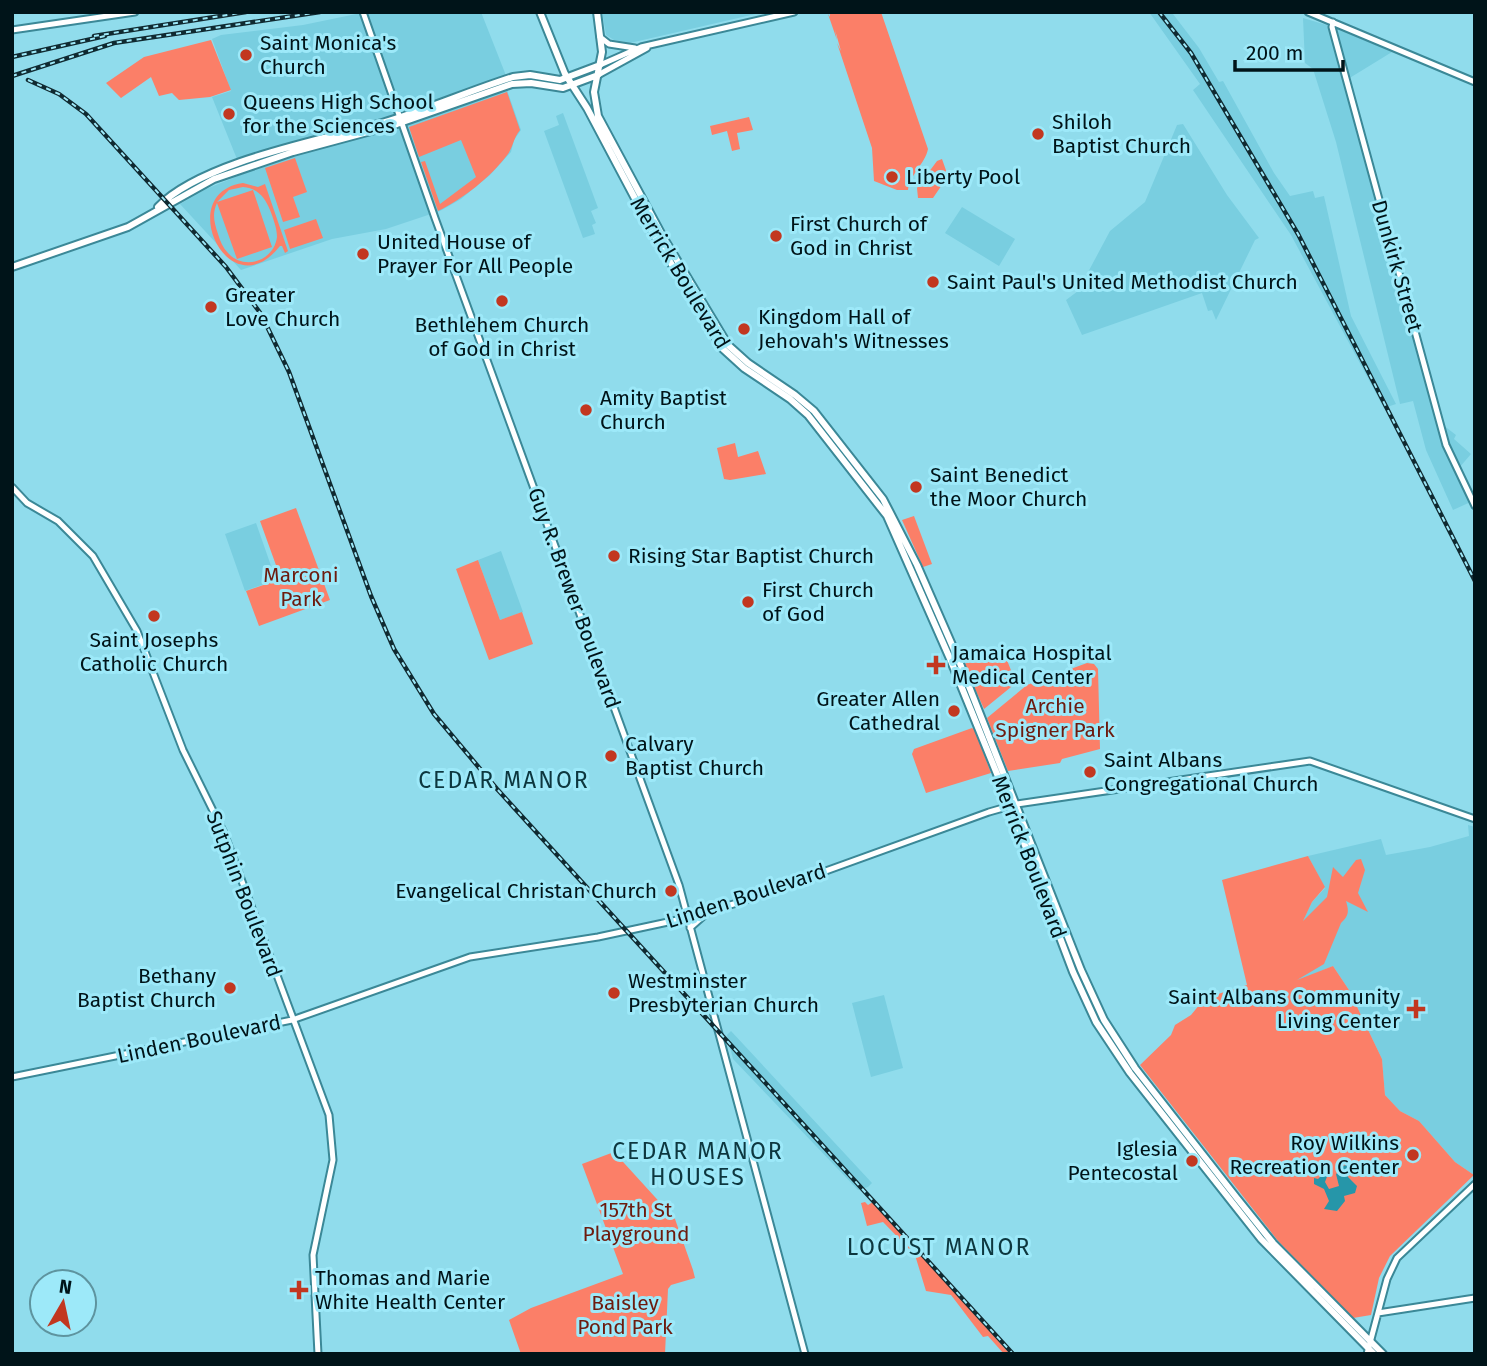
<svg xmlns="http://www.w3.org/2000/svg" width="1487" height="1366" viewBox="0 0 1487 1366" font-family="'Fira Sans',sans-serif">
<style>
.built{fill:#79cee0}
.green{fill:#fb7f68;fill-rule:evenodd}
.water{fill:#2696a9}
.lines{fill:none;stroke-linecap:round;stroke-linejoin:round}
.secondary-casing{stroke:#3b8897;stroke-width:9}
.primary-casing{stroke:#3b8897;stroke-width:10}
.secondary{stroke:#fff;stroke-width:5}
.primary{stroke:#fff;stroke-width:6}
.rail-casing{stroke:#102a31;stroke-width:4.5}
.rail{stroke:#9de9f9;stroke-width:2;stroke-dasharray:5;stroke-linecap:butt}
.poi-dot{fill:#c23720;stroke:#9de9f9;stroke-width:2.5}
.labels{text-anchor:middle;stroke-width:6;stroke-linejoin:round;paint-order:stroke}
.poi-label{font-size:21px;fill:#001419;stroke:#9de9f9;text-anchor:start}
.street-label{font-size:21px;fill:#001419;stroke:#9de9f9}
.park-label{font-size:21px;fill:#6d1b0e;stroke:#9de9f9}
.neighbourhood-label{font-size:23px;letter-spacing:2px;fill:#0d373f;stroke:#9de9f9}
</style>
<rect width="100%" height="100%" fill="#90dcec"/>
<path class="built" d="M366,12H481L505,73L508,93L521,130L514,140L511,152L490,175L461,199L440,211L386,229L332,239L241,270L180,204L206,189L243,174L212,97L231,91L212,39L221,35L303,25Z
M602,12H764L630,43L614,40L606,35Z
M1149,12H1171L1173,14L1199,48L1219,82L1223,81L1274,173L1290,196L1313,191L1315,198L1324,196L1351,316L1396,404L1384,408L1291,235L1193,90L1200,84Z
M1303,18L1340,29L1392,52L1348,79L1443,425L1456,435L1454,439L1471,454L1459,468L1475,500L1453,510L1426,450L1413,401L1400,404L1336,142L1313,69L1305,63Z
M563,113L598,208L591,211L596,223L592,225L595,234L583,238L544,131L559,125L556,116Z
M1183,124L1227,195L1259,238L1255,240L1216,320L1212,310L1208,311L1202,293L1082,335L1066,300L1078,291L1110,231L1145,202L1177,125Z
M962,207L1015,239L999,266L945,233Z
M256,523L276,580L245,591L225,534Z
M501,551L523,612L500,620L478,560Z
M1468,825L1475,827L1474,1175L1455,1162L1419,1121L1400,1111L1385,1095L1382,1059L1349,990L1333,966L1281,988L1277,972L1312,902L1325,888L1308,856L1381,839L1386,855L1430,847L1469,836Z
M884,995L903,1068L871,1077L852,1003Z
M731,1031L872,1183L868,1187L858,1190L733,1059L727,1035Z"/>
<path class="green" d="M830,12H881L928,149C925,164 910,174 908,190H897L874,181L872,148L837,43L841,51L835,30L837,40L828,14L830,17Z
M211,40L231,90L210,97L179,100L172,93L159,96L151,77L121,98L106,83L144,57Z
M507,92L520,130C513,139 513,147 508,154C491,177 463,199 438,211L421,162L425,161L440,204L476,177L461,140L419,157L409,127Z
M749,117L753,130L737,133L740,149L732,151L727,131L712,135L710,126Z
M295,158L307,192L293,197L300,217L283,222L265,168Z
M942,159L948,176L933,198H918L917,188L937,161Z
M243,183L258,187L265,184L288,251L285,253L282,246H280C229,311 173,193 243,183ZM243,187C257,188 265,197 270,210C273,218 277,228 277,237C274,261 244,271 228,253C223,248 220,241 218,234C214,222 212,214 217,203L237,259L272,247L253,190L217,202L229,190Z
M316,219L323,238L290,249L284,230Z
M735,443L738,457L758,451L766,474L730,480L724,479L717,448Z
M296,508L330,600L259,626L246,591L281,579L260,521Z
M914,516L932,564L923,567L902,520Z
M478,560L500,620L522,612L533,644L489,660L456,569Z
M1003,650L1016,683L984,709L964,664Z
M1087,663L1094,664L1098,669L1100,749L1062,759L1060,763L1008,771L987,718L1027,685Z
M972,728L975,730L991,773L926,793L912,754L914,749Z
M1308,856L1325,887L1312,902L1303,921L1327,897L1333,867L1343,877L1356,860L1361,859L1365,870L1358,893L1368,912L1346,901C1349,911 1349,916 1341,923L1324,964L1297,980L1333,966L1349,990L1382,1059L1385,1095L1400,1111L1419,1121L1455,1162L1474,1175L1390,1256L1379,1278L1371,1315L1353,1318L1278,1241L1140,1065L1171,1035L1175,1025L1191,1015L1205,998L1247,985L1222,880Z
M614,1152L675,1219L693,1270L695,1278L671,1285L668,1289L665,1354H521L509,1320L531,1308L623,1274L582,1164Z
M865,1202L868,1205L873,1202L1010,1354H1004L988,1336L983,1337L951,1295L926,1291L915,1255L883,1222L867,1226L861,1203Z"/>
<path class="water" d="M1347,1165L1349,1167L1348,1177L1357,1186L1355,1193L1344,1196L1345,1201L1337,1211L1324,1209L1329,1201L1324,1189L1314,1184V1178L1318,1179L1323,1174H1328L1325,1182L1329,1189L1339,1186L1336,1174L1339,1172L1342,1166Z"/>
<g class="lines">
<g class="secondary-casing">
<path id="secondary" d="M363,12L435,218L679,885L805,1354
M1308,12L1475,82
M1333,22L1332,27L1446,445L1475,506
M12,30L135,12
M600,37L609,44L635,48
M600,65L641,47L794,12
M598,75L647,48
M12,487L27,503L58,521L93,556L137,631L183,750L224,833L329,1115L333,1160L313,1255L318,1354
M690,928L707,913
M12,1077L292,1020L470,957L598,937L682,919L737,903L989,812L1017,804L1310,761L1475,819
M1378,1313L1475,1298
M1367,1354L1387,1279L1397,1258L1475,1184"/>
</g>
<g class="primary-casing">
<path id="primary" d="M540,12L565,74L587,108L657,240L722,348L744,368L790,399L808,415L887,516L951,661L1010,806L1073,972L1096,1022L1130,1073L1261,1239L1374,1354
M597,12L602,52L594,92L598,116L663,237L728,345L748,363L795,395L814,411L883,499L917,565L959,661L1081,970L1104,1020L1135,1068L1236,1197L1273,1243L1383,1354
M158,207C201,162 321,140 382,123C426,110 469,91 513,77L530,75L560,80L600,65
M12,267L128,227L214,179L293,152L397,124L512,84L531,83L563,88L598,75"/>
</g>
<use href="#secondary" class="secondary"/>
<use href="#primary" class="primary"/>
<g class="rail-casing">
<path id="rail" d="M1159,12L1191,53L1298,234L1475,581
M94,36L246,12
M12,57L105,36
M12,76L114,43L320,12
M28,80L59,94L86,114L226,267L261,314L289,372L371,596L394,649L434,714L497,789L1013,1354"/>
</g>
<use href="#rail" class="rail"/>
</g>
<g class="poi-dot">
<circle cx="246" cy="55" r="7"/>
<circle cx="229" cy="114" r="7"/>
<circle cx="1038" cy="134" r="7"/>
<circle cx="892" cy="177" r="7"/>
<circle cx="776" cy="236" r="7"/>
<circle cx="363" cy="254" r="7"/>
<circle cx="933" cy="282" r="7"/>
<circle cx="502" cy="301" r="7"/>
<circle cx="211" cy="307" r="7"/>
<circle cx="744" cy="329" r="7"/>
<circle cx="586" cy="410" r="7"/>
<circle cx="916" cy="487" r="7"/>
<circle cx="614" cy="556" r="7"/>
<circle cx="748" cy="602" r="7"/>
<circle cx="154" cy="616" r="7"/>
<path d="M932.5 654.5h7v7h7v7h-7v7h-7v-7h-7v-7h7z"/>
<circle cx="954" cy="711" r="7"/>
<circle cx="611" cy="756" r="7"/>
<circle cx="1090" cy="772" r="7"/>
<circle cx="671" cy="891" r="7"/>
<circle cx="230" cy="988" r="7"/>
<circle cx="614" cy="993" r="7"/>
<path d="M1412.5 998.5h7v7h7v7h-7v7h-7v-7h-7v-7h7z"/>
<circle cx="1413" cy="1155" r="7"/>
<circle cx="1192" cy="1161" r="7"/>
<path d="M295.5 1279.5h7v7h7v7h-7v7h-7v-7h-7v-7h7z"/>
</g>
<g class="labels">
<g class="poi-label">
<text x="260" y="50">Saint Monica's<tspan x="260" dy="24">Church</tspan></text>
<text x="243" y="109">Queens High School<tspan x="243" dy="24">for the Sciences</tspan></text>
<text x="1052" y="129">Shiloh<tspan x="1052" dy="24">Baptist Church</tspan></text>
<text x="906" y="184">Liberty Pool</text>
<text x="790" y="231">First Church of<tspan x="790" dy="24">God in Christ</tspan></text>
<text x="377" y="249">United House of<tspan x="377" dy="24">Prayer For All People</tspan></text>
<text x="947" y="289">Saint Paul's United Methodist Church</text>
<text x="225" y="302">Greater<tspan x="225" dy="24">Love Church</tspan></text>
<text x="758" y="324">Kingdom Hall of<tspan x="758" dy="24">Jehovah's Witnesses</tspan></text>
<text x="502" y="332" text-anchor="middle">Bethlehem Church<tspan x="502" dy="24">of God in Christ</tspan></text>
<text x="600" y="405">Amity Baptist<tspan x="600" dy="24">Church</tspan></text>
<text x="930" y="482">Saint Benedict<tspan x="930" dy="24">the Moor Church</tspan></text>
<text x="628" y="563">Rising Star Baptist Church</text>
<text x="762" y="597">First Church<tspan x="762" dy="24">of God</tspan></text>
<text x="154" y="647" text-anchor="middle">Saint Josephs<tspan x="154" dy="24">Catholic Church</tspan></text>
<text x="952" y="660">Jamaica Hospital<tspan x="952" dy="24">Medical Center</tspan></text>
<text x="940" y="706" text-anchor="end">Greater Allen<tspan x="940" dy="24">Cathedral</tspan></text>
<text x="625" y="751">Calvary<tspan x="625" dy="24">Baptist Church</tspan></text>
<text x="1104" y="767">Saint Albans<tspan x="1104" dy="24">Congregational Church</tspan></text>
<text x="657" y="898" text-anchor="end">Evangelical Christan Church</text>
<text x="216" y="983" text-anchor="end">Bethany<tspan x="216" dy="24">Baptist Church</tspan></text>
<text x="628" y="988">Westminster<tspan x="628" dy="24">Presbyterian Church</tspan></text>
<text x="1400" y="1004" text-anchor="end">Saint Albans Community<tspan x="1400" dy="24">Living Center</tspan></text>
<text x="1399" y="1150" text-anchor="end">Roy Wilkins<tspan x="1399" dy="24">Recreation Center</tspan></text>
<text x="1178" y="1156" text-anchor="end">Iglesia<tspan x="1178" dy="24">Pentecostal</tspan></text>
<text x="315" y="1285">Thomas and Marie<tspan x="315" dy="24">White Health Center</tspan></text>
</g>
<g class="street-label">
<text transform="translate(1397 266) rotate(74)" y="7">Dunkirk Street</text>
<text transform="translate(680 273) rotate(59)" y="7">Merrick Boulevard</text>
<text transform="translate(574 598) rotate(70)" y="7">Guy R. Brewer Boulevard</text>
<text transform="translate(1029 857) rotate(69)" y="7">Merrick Boulevard</text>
<text transform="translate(244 894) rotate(69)" y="7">Sutphin Boulevard</text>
<text transform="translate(746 896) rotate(-18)" y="7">Linden Boulevard</text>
<text transform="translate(199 1039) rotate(-12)" y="7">Linden Boulevard</text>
</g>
<g class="park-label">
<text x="301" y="582">Marconi<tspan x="301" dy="24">Park</tspan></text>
<text x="1055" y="713">Archie<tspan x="1055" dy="24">Spigner Park</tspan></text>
<text x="636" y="1217">157th St<tspan x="636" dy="24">Playground</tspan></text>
<text x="625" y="1310">Baisley<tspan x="625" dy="24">Pond Park</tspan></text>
</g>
<g class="neighbourhood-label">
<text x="504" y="788">CEDAR MANOR</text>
<text x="698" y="1159">CEDAR MANOR<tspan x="698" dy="26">HOUSES</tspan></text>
<text x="939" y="1255">LOCUST MANOR</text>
</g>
</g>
<rect width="1487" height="1366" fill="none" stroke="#001419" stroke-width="28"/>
<g transform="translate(63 1303) rotate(9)"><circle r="33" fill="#9de9f9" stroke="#5e949f" stroke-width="2"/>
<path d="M0-5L12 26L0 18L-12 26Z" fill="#c23720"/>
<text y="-10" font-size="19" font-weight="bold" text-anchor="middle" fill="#001419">N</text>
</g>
<path d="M1235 60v10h108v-10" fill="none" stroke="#001419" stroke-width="3.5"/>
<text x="1246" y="60" font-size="21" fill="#001419" stroke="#9de9f9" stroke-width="5" paint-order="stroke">200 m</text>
</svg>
